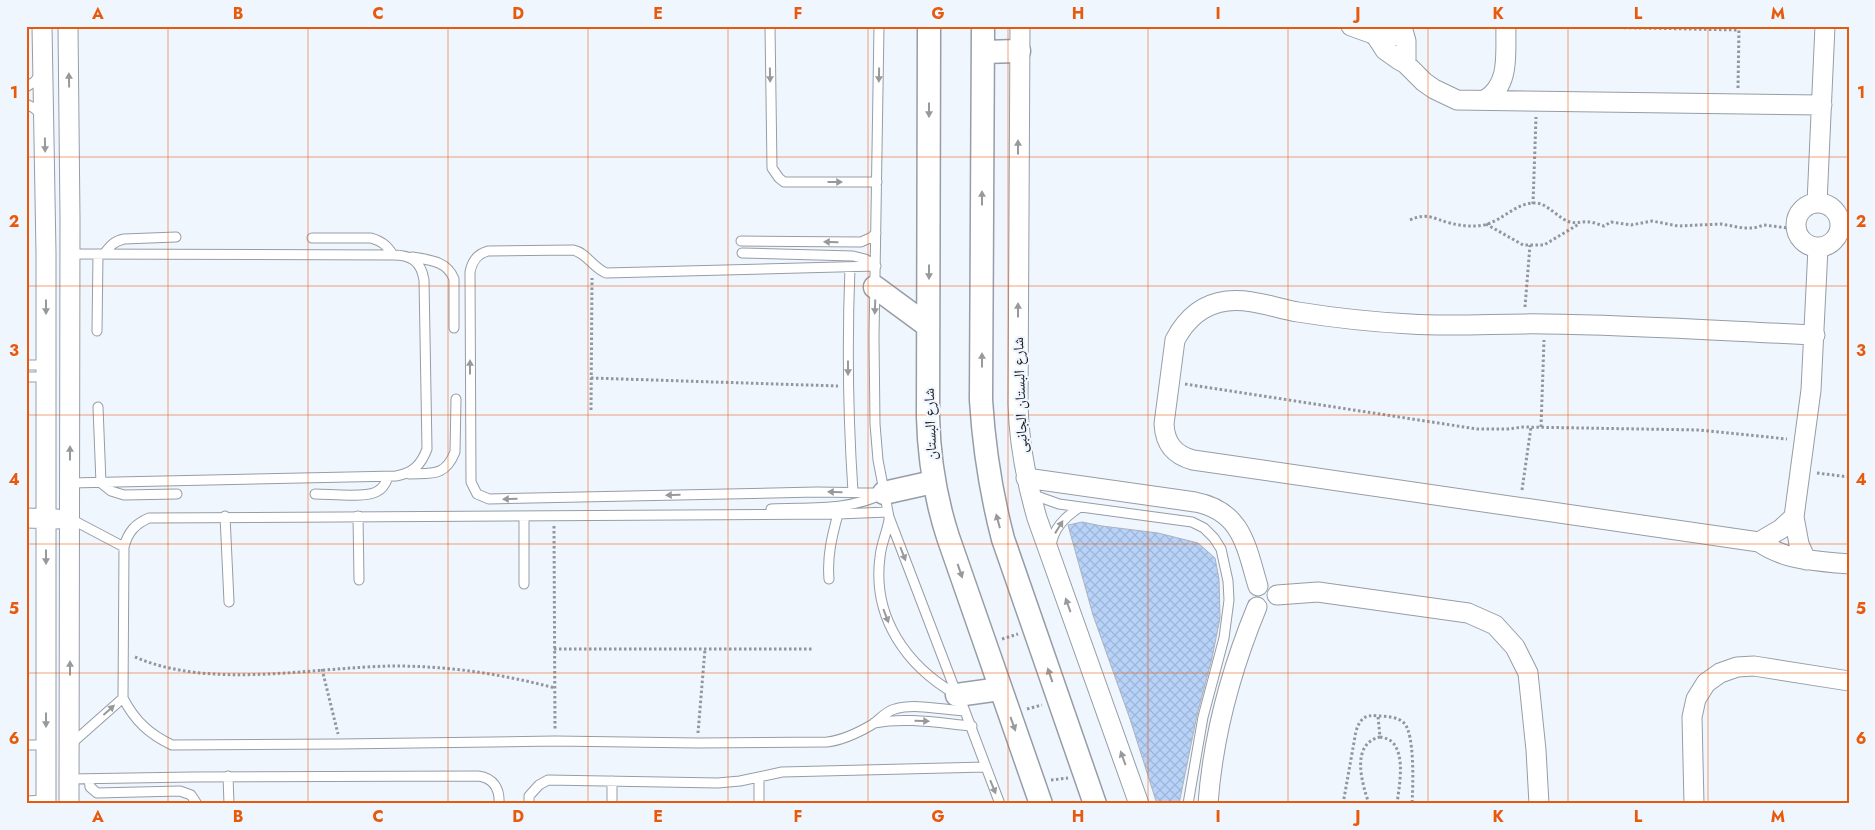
<svg xmlns="http://www.w3.org/2000/svg" width="1875" height="830" viewBox="0 0 1875 830" font-family="Jost,'Noto Naskh Arabic',sans-serif">
<style>
.building{fill:url(#building-cross-hatch);stroke:#acb2bc}
.lines{fill:none;stroke-linecap:round;stroke-linejoin:round}
.service-casing{stroke:#969da6;stroke-width:11}
.minor-casing{stroke:#969da6;stroke-width:21}
.tertiary-casing{stroke:#969da6;stroke-width:25}
.path{stroke:#92979d;stroke-width:3;stroke-dasharray:2.5 2.5;stroke-linecap:butt}
.service{stroke:#fff;stroke-width:9}
.minor{stroke:#fff;stroke-width:19}
.tertiary{stroke:#fff;stroke-width:22}
.oneway{fill:#98999b}
.grid{fill:none;stroke:#e8590c;stroke-width:1;stroke-opacity:0.55}
.labels{text-anchor:middle;stroke-width:4.5;stroke-linejoin:round;paint-order:stroke}
.street-label{font-size:15px;fill:#1a1c20;stroke:#f0f6fe}
.neatline{fill:none;stroke:#e8590c;stroke-width:2}
.grid-label{font-size:16px;text-anchor:middle;font-weight:bold;fill:#e8590c}
</style>
<defs>
<pattern id="building-cross-hatch" width="8" height="8" patternUnits="userSpaceOnUse" patternTransform="scale(1.25)"><rect width="8" height="8" fill="#b8d3f9"/><path d="M0 0l8 8M0 8l8-8" fill="none" stroke="#9eb5d5"/></pattern>
</defs>
<rect width="100%" height="100%" fill="#f0f6fe"/>
<path class="building" d="M1082,522L1102,526L1158,533L1198,543L1215,558L1219,579L1220,618L1212,658L1197,715L1179,804H1157L1130,719L1093,615L1068,525Z"/>
<g class="lines">
<g class="service-casing">
<path id="service" d="M770,26L772,168L779,178L784,182H877
M879,26L874,338L875,424L878,460L889,517L957,695
M26,87L34,82L41,74
M26,104L34,108L42,115
M312,238H371C381,241 387,245 393,255
M741,241L861,242L872,237L876,233
M742,253L853,256L865,259L876,266
M104,254C110,246 114,241 124,239L176,237
M412,257C430,260 447,261 454,279V328
M876,266L606,273C592,267 587,253 573,250L488,251C477,254 472,261 470,272L471,482L477,494L489,499L817,492L883,493
M850,267C847,342 848,417 853,492
M97,331L98,254
M26,365H46
M26,377H46
M98,407L101,483L111,491L124,495L177,494
M409,474C432,473 445,477 455,452L456,399
M70,483L396,476C413,473 421,465 427,449L424,280C421,261 411,255 393,255L70,254
M315,494C330,494 365,498 376,492C383,489 386,483 388,477
M1031,494L1059,504L1192,522L1204,528L1214,538L1221,549L1228,581L1229,600L1224,638L1203,717L1188,804
M771,509C808,507 849,511 882,494
M888,512L838,514L149,518C135,524 128,532 124,547L123,698C135,721 149,734 172,745L340,744L555,741L698,743L827,742C844,740 858,733 873,724C881,718 886,711 895,709C915,703 944,710 965,711
M225,516L229,602
M358,516L359,580
M69,518L124,547
M889,520C887,532 881,544 880,557C872,617 906,666 957,695
M1051,548C1052,529 1065,517 1080,507
M829,579C827,556 832,536 838,514
M524,584V516
M963,706L1000,804
M874,723C906,717 939,723 972,726
M26,745H46
M70,745L123,698
M228,776L229,804
M759,778V804
M69,779L192,777L478,776C494,778 500,789 499,804
M89,779L90,787L97,793L180,791L191,795L197,804
M26,801L46,800
M529,804V796L539,785L548,780L718,783L740,781L782,772L986,767
M612,804V781"/>
</g>
<g class="minor-casing">
<path id="minor" d="M42,26L46,253V804
M68,26L70,219L69,804
M1020,26L1018,404C1019,444 1026,480 1037,518L1139,804
M1351,26L1373,34
M1402,27L1406,41V64
M1369,30C1379,43 1395,40 1402,26
M1376,36L1385,50L1399,60L1406,64L1424,82L1434,89L1457,100L1822,105
M1485,100C1511,84 1505,53 1506,26
M1796 225a22 22 0 1 1 44 0a22 22 0 1 1-44 0Z
M1817,203L1825,26
M1815,335C1725,331 1636,325 1546,324C1501,323 1456,327 1410,324C1373,322 1335,318 1298,312C1275,308 1250,298 1227,301C1202,304 1186,319 1175,340L1164,424C1165,443 1174,455 1193,460L1759,542C1786,561 1817,561 1849,564
M1026,478L1195,502C1242,511 1246,546 1258,586
M26,518L57,519
M1759,542L1781,529L1794,517
M1806,560L1799,544L1794,517L1811,390L1818,248
M1277,595L1318,592L1468,613L1495,625L1515,647L1528,673L1536,750L1539,804
M1208,804C1213,735 1231,670 1257,607
M1694,804L1692,717L1696,699L1706,683L1720,673L1737,667L1754,666L1849,681"/>
</g>
<g class="tertiary-casing">
<path id="tertiary" d="M929,26L928,417C929,458 935,497 948,537L1041,804
M983,26L981,400C984,448 991,493 1003,539L1095,804
M983,52L1019,51
M875,287L928,326
M884,493L933,482
M957,695L1000,689"/>
</g>
<path class="path" d="M1544,26L1739,30
M1738,88L1739,26
M1533,204L1536,117
M1410,220C1427,212 1434,219 1450,223C1461,226 1473,227 1484,225C1503,221 1520,198 1541,204C1551,208 1560,219 1570,222C1577,224 1583,221 1589,222C1594,222 1599,225 1604,226L1611,222L1631,225L1652,221L1678,226L1721,224L1743,228H1754L1764,225L1796,229
M1486,224L1523,245H1544L1579,224
M1840,227L1849,234
M1525,307L1530,245
M591,378L838,386
M1185,384L1477,429H1508L1523,427L1699,430L1787,439
M591,410L592,278
M1541,427L1544,340
M1817,473L1849,477
M1522,490L1531,427
M554,526L555,730
M1002,639L1018,634
M554,649H812
M135,657C211,690 312,667 394,666C449,666 502,674 555,688
M322,669L338,734
M1027,709L1042,705
M698,733L705,649
M1380,737C1385,738 1390,739 1394,744C1405,759 1399,787 1397,804
M1051,780L1068,778
M1343,804L1356,731C1360,719 1365,714 1378,716C1386,716 1398,717 1404,723C1415,734 1413,787 1412,804
M1369,804C1362,783 1350,744 1380,737L1378,716"/>
<use href="#service" class="service"/>
<use href="#minor" class="minor"/>
<use href="#tertiary" class="tertiary"/>
</g>
<defs><path id="oneway-solid" d="M-6-.8H1V-3.2L6.5 0L1 3.2V.8H-6Z" transform="scale(1.25)"/></defs>
<g class="oneway">
<use href="#oneway-solid" transform="translate(770 75) rotate(89)"/>
<use href="#oneway-solid" transform="translate(879 75) rotate(91)"/>
<use href="#oneway-solid" transform="translate(69 80) rotate(-91)"/>
<use href="#oneway-solid" transform="translate(929 110) rotate(90)"/>
<use href="#oneway-solid" transform="translate(45 145) rotate(89)"/>
<use href="#oneway-solid" transform="translate(1018 147) rotate(-90)"/>
<use href="#oneway-solid" transform="translate(835 182)"/>
<use href="#oneway-solid" transform="translate(982 198) rotate(-90)"/>
<use href="#oneway-solid" transform="translate(831 242) rotate(-179)"/>
<use href="#oneway-solid" transform="translate(929 272) rotate(90)"/>
<use href="#oneway-solid" transform="translate(46 307) rotate(90)"/>
<use href="#oneway-solid" transform="translate(875 307) rotate(92)"/>
<use href="#oneway-solid" transform="translate(1018 310) rotate(-90)"/>
<use href="#oneway-solid" transform="translate(982 360) rotate(-90)"/>
<use href="#oneway-solid" transform="translate(470 367) rotate(-90)"/>
<use href="#oneway-solid" transform="translate(848 368) rotate(90)"/>
<use href="#oneway-solid" transform="translate(70 453) rotate(-90)"/>
<use href="#oneway-solid" transform="translate(835 492) rotate(-179)"/>
<use href="#oneway-solid" transform="translate(673 495) rotate(179)"/>
<use href="#oneway-solid" transform="translate(510 499) rotate(179)"/>
<use href="#oneway-solid" transform="translate(998 521) rotate(-105)"/>
<use href="#oneway-solid" transform="translate(1059 527) rotate(-58)"/>
<use href="#oneway-solid" transform="translate(903 554) rotate(69)"/>
<use href="#oneway-solid" transform="translate(46 557) rotate(90)"/>
<use href="#oneway-solid" transform="translate(960 571) rotate(71)"/>
<use href="#oneway-solid" transform="translate(1068 605) rotate(-110)"/>
<use href="#oneway-solid" transform="translate(886 616) rotate(69)"/>
<use href="#oneway-solid" transform="translate(70 668) rotate(-90)"/>
<use href="#oneway-solid" transform="translate(1050 675) rotate(-109)"/>
<use href="#oneway-solid" transform="translate(109 710) rotate(-42)"/>
<use href="#oneway-solid" transform="translate(46 720) rotate(90)"/>
<use href="#oneway-solid" transform="translate(922 721) rotate(2)"/>
<use href="#oneway-solid" transform="translate(1013 724) rotate(70)"/>
<use href="#oneway-solid" transform="translate(1123 758) rotate(-110)"/>
<use href="#oneway-solid" transform="translate(993 787) rotate(68)"/>
</g>
<path class="grid" d="M168,26V804M308,26V804M448,26V804M588,26V804M728,26V804M868,26V804M1008,26V804M1148,26V804M1288,26V804M1428,26V804M1568,26V804M1708,26V804M26,157H1849M26,286H1849M26,415H1849M26,544H1849M26,673H1849"/>
<g class="labels">
<g class="street-label">
<text transform="translate(1020 395) rotate(-92)" y="5">شارع البستان الجانبى</text>
<text transform="translate(930 424) rotate(-92)" y="5">شارع البستان</text>
</g>
</g>
<rect width="1875" height="830" fill="none" stroke="#f0f6fe" stroke-width="55"/>
<rect x="28" y="28" width="1820" height="774" class="neatline"/>
<g class="grid-label">
<text x="98" y="19">A</text>
<text x="238" y="19">B</text>
<text x="378" y="19">C</text>
<text x="518" y="19">D</text>
<text x="658" y="19">E</text>
<text x="798" y="19">F</text>
<text x="938" y="19">G</text>
<text x="1078" y="19">H</text>
<text x="1218" y="19">I</text>
<text x="1358" y="19">J</text>
<text x="1498" y="19">K</text>
<text x="1638" y="19">L</text>
<text x="1778" y="19">M</text>
<text x="14" y="98">1</text>
<text x="1861" y="98">1</text>
<text x="14" y="227">2</text>
<text x="1861" y="227">2</text>
<text x="14" y="356">3</text>
<text x="1861" y="356">3</text>
<text x="14" y="485">4</text>
<text x="1861" y="485">4</text>
<text x="14" y="614">5</text>
<text x="1861" y="614">5</text>
<text x="14" y="744">6</text>
<text x="1861" y="744">6</text>
<text x="98" y="822">A</text>
<text x="238" y="822">B</text>
<text x="378" y="822">C</text>
<text x="518" y="822">D</text>
<text x="658" y="822">E</text>
<text x="798" y="822">F</text>
<text x="938" y="822">G</text>
<text x="1078" y="822">H</text>
<text x="1218" y="822">I</text>
<text x="1358" y="822">J</text>
<text x="1498" y="822">K</text>
<text x="1638" y="822">L</text>
<text x="1778" y="822">M</text>
</g>
</svg>
